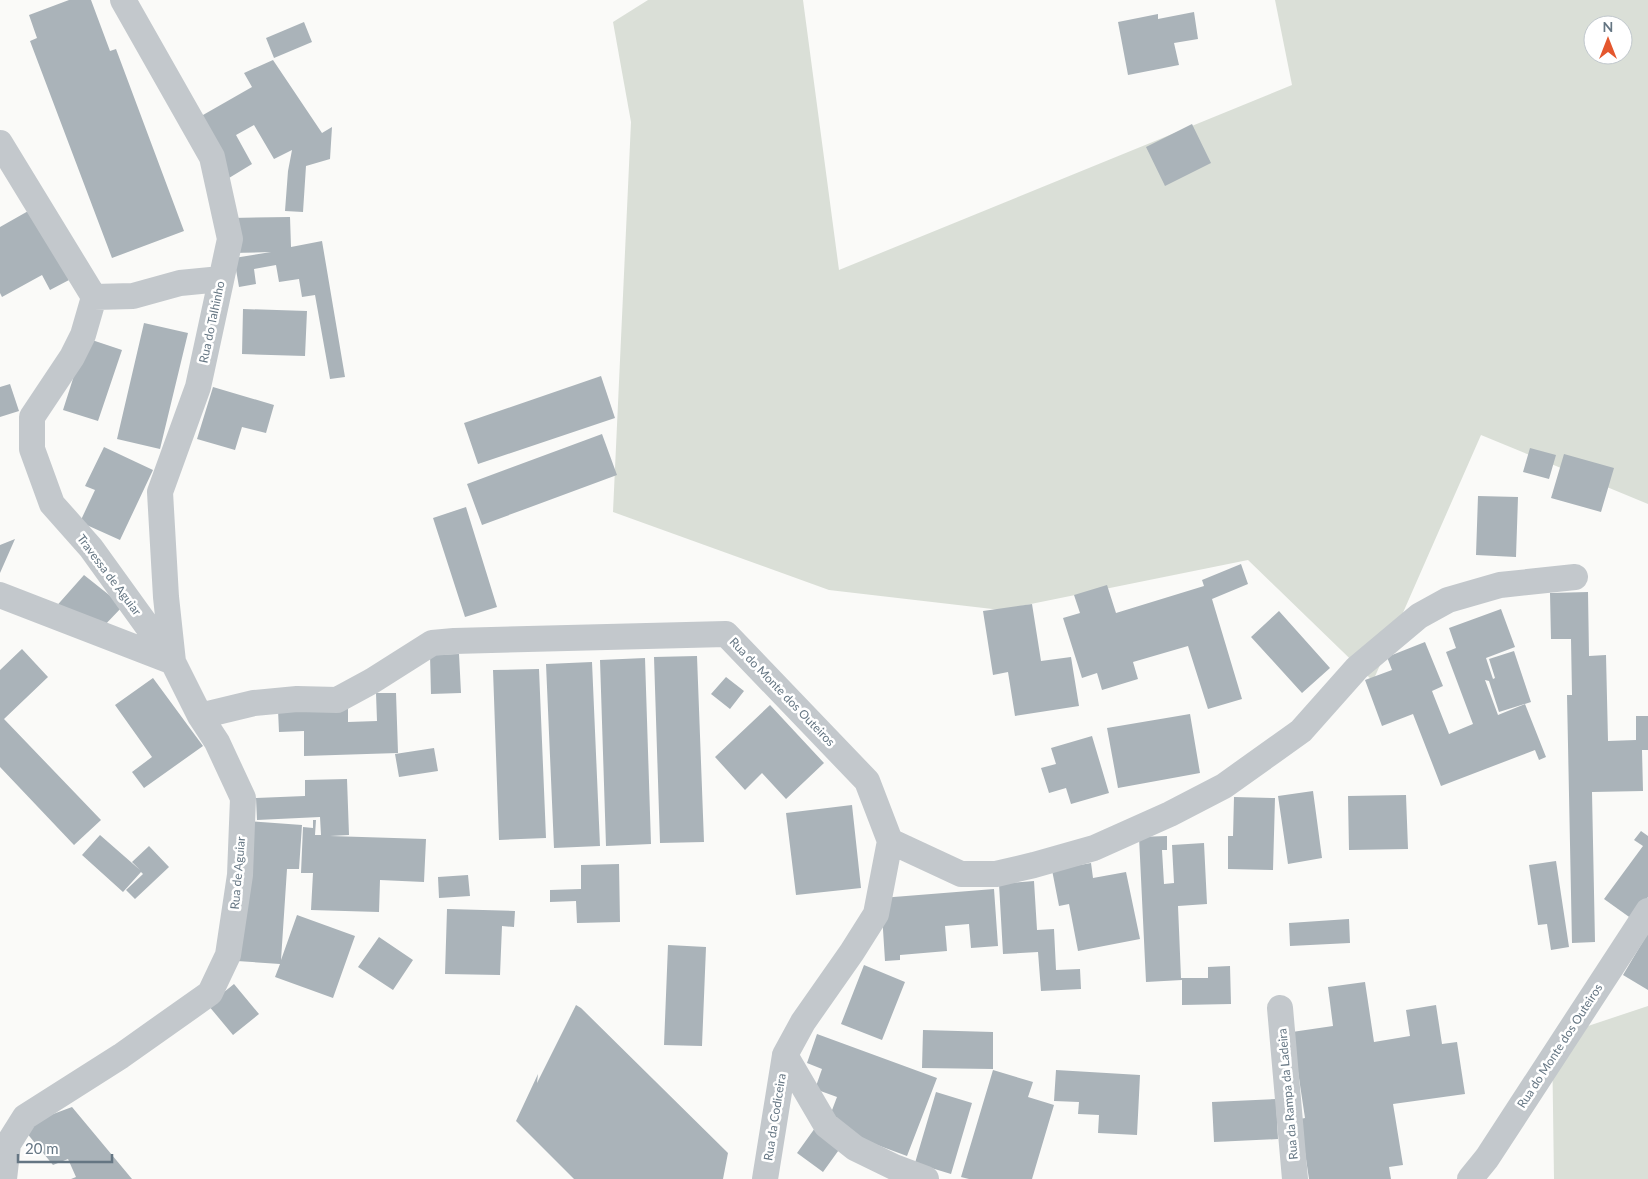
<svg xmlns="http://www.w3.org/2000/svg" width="1648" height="1179" viewBox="0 0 1648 1179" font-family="Lato,sans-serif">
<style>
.green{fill:#dadfd7;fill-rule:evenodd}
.building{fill:#aab3b9}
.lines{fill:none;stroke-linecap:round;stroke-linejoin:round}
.street{stroke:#c3c8cc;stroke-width:26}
.labels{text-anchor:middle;stroke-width:5;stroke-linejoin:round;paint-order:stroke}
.street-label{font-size:12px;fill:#657683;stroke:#fff}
</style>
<rect width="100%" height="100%" fill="#fafaf8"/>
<path class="green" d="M648,0H803L839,270L1292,85L1275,0H1648V504L1481,435L1373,681L1248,560L1001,610L829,590L613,512L631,122L613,22ZM1593,25H1623V55H1593Z
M1648,1006V1179H1554L1552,1038Z"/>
<path class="building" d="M69,0H91L110,51L116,49L184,231L112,258L30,41L37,38L29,15Z
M1194,12L1198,39L1174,43L1179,65L1128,75L1118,22L1158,14V19Z
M304,22L312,42L274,58L266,38Z
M273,60L322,133L332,127L330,159L306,166L303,212L285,211L288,171L292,150L274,159L254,125L236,135L252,164L229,178L196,119L252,87L244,73Z
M1192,124L1211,163L1165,186L1146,147Z
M30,210L69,280L50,290L42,275L2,297L0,293V227Z
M290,217L291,247L322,241L345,377L330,379L315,295L302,297L299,279L279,282L276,265L254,269L256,284L239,287L234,258L271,252L232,253L231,218Z
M243,309L307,311L305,356L242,354Z
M144,323L188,333L160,449L117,439Z
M86,338L122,350L98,421L63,410Z
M601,376L615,418L478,464L464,423Z
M10,384L19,411L0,417V387Z
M213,387L274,405L266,433L242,427L235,450L197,439Z
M602,434L617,475L482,525L467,484Z
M104,447L153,470L120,540L80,522L95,490L85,486Z
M1530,448L1556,455L1549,479L1523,472Z
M1564,454L1614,468L1601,512L1551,498Z
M1478,496L1518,497L1516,557L1476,555Z
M466,507L497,607L465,617L433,518Z
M15,539L0,573V545Z
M1241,564L1248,584L1212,599L1242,699L1208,709L1188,646L1133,662L1138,679L1102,690L1097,673L1082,678L1063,618L1080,613L1074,595L1107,585L1116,613L1204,586L1202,580Z
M84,575L123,606L101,629L53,610Z
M1588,592L1589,656L1606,655L1608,741L1636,740V716H1648V750H1642L1643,791L1592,792L1595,942L1572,943L1567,695H1572L1571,639H1551L1550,593Z
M1032,604L1041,661L1071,657L1079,706L1015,716L1008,672L993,675L983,611Z
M1501,609L1515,647L1486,658L1493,679L1495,678L1489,659L1514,651L1531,702L1499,712L1489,681L1485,680L1498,715L1525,704L1546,757L1539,760L1535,750L1441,786L1413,714L1382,726L1365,680L1392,670L1387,657L1425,642L1443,686L1432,691L1449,734L1473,724L1446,652L1456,648L1449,628Z
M1279,611L1330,668L1302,693L1251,637Z
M22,649L48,677L4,719L101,820L74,845L0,767V670Z
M459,654L461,693L431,694L430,655Z
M697,656L704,842L660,843L654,657Z
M645,658L651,844L606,846L600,660Z
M592,662L600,846L554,848L546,664Z
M539,669L546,838L499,840L493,670Z
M726,677L744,691L730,709L711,694Z
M153,678L203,746L144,788L132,772L152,757L115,705Z
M376,693H396L398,753L304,756V731L279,732L278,710L348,708V722L377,721Z
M770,705L824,763L786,799L762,773L745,790L715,757Z
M1190,714L1200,773L1118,788L1107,728Z
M1092,736L1109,793L1071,804L1066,788L1049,793L1041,768L1056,764L1051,748Z
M434,748L438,771L399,777L395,754Z
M347,779L349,835L330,836L426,839L424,882L380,880L379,912L311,910L313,873H301L303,827L313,828V820H316L315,835H321L320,817L257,820L256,798L305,796V780Z
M1313,791L1322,858L1288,864L1278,796Z
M1406,795L1408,849L1349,850L1348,796Z
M1234,797L1275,798L1273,870L1228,869V836H1233Z
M852,805L861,888L796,895L786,813Z
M247,821L302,825L299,869H287L281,960L297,915L355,936L333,998L275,977L280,964L237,961Z
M1641,831L1648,836V897L1632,919L1604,899L1643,846L1634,840Z
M100,835L140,870L132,862L149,846L169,867L135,899L126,890L143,874L141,872L123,892L82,855Z
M1167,836V850H1162L1164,884L1174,883L1172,845L1204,843L1207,904L1178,906L1181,978H1208V967L1230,966L1231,1004L1182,1005V980L1146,982L1139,837Z
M1556,861L1569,947L1551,950L1547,924L1538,925L1529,865Z
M1091,863L1093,878L1126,872L1140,939L1078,951L1069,904L1059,906L1052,870Z
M619,864L620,922L577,923L576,901L550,902V890L581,889V865Z
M468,875L470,896L439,898L438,877Z
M1034,881L1037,930L1054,929L1056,970L1080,969L1081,989L1041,991L1038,952L1003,954L999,884Z
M994,889L998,946L971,948L969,924L945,926L947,951L900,955V960L885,961L881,898Z
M447,909L515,911L514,927L502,926L500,975L445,974Z
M1349,919L1350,943L1290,946L1289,923Z
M1648,933V990L1623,975Z
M379,937L413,960L393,990L358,967Z
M668,945L706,947L702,1046L664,1045Z
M864,965L905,982L882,1040L841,1024Z
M1365,982L1374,1042L1410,1036L1406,1010L1436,1005L1442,1044L1457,1042L1465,1094L1393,1104L1403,1165L1389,1167L1391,1179H1309L1300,1119L1305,1118L1292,1032L1333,1026L1328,987Z
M234,984L259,1014L233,1035L208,1005Z
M576,1005L581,1008L728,1153L723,1179H574L516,1121L538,1074L537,1083Z
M923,1030L993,1032V1069L922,1068Z
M817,1034L937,1078L907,1156L826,1126L837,1097L815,1089L822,1069L807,1063Z
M993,1070L1033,1082L1028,1097L1054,1105L1032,1179H969L961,1177Z
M1056,1070L1140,1075L1137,1135L1098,1133L1099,1115L1078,1114L1079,1102L1054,1101Z
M936,1092L972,1103L951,1174L915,1163Z
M1276,1099L1278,1139L1214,1142L1212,1102Z
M72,1107L132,1179H71L76,1177L68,1159L53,1165L21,1126Z
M815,1128L841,1147L823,1172L797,1153Z"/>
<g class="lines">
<path class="street" d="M123,0L212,157L230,239L198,387L160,492L166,597L173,662
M0,143L94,297L133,296L180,283L221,279
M94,297L83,335L72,357L32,417V449L52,504L91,548L171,659
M0,595L173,662L200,716L217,742L243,798L240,875L228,955L210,993L121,1056L25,1117L8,1144L4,1179
M200,716L254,703L297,699L337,700L372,681L432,643L454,641L726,634L867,781L890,841L876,914L852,952L803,1022L785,1055L826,1125L855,1148L894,1167L926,1179
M890,841L961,874H996L1034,865L1094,848L1170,814L1224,786L1301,731L1357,668L1419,616L1448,600L1500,585L1575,577
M1280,1008L1295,1179
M765,1179L785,1055
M1470,1179L1487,1158L1648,911"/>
</g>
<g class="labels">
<g class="street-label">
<text transform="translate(212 322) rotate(-78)" y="4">Rua do Talhinho</text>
<text transform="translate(109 575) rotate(53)" y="4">Travessa de Aguiar</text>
<text transform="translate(782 692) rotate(46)" y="4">Rua do Monte dos Outeiros</text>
<text transform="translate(238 873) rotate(-85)" y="4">Rua de Aguiar</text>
<text transform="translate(1560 1046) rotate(-57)" y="4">Rua do Monte dos Outeiros</text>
<text transform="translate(1288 1094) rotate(-95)" y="4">Rua da Rampa da Ladeira</text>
<text transform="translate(775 1117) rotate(-81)" y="4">Rua da Codiceira</text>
</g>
</g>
<g transform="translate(1608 40)"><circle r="24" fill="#ffffff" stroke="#c1c8cd"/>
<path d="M0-4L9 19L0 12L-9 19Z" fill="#e4572e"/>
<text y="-8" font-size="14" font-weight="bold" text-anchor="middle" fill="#657683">N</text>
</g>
<path d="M18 1154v8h94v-8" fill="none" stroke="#657683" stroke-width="2.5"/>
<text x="25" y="1154" font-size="15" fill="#657683" stroke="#ffffff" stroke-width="4" paint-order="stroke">20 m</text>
</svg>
